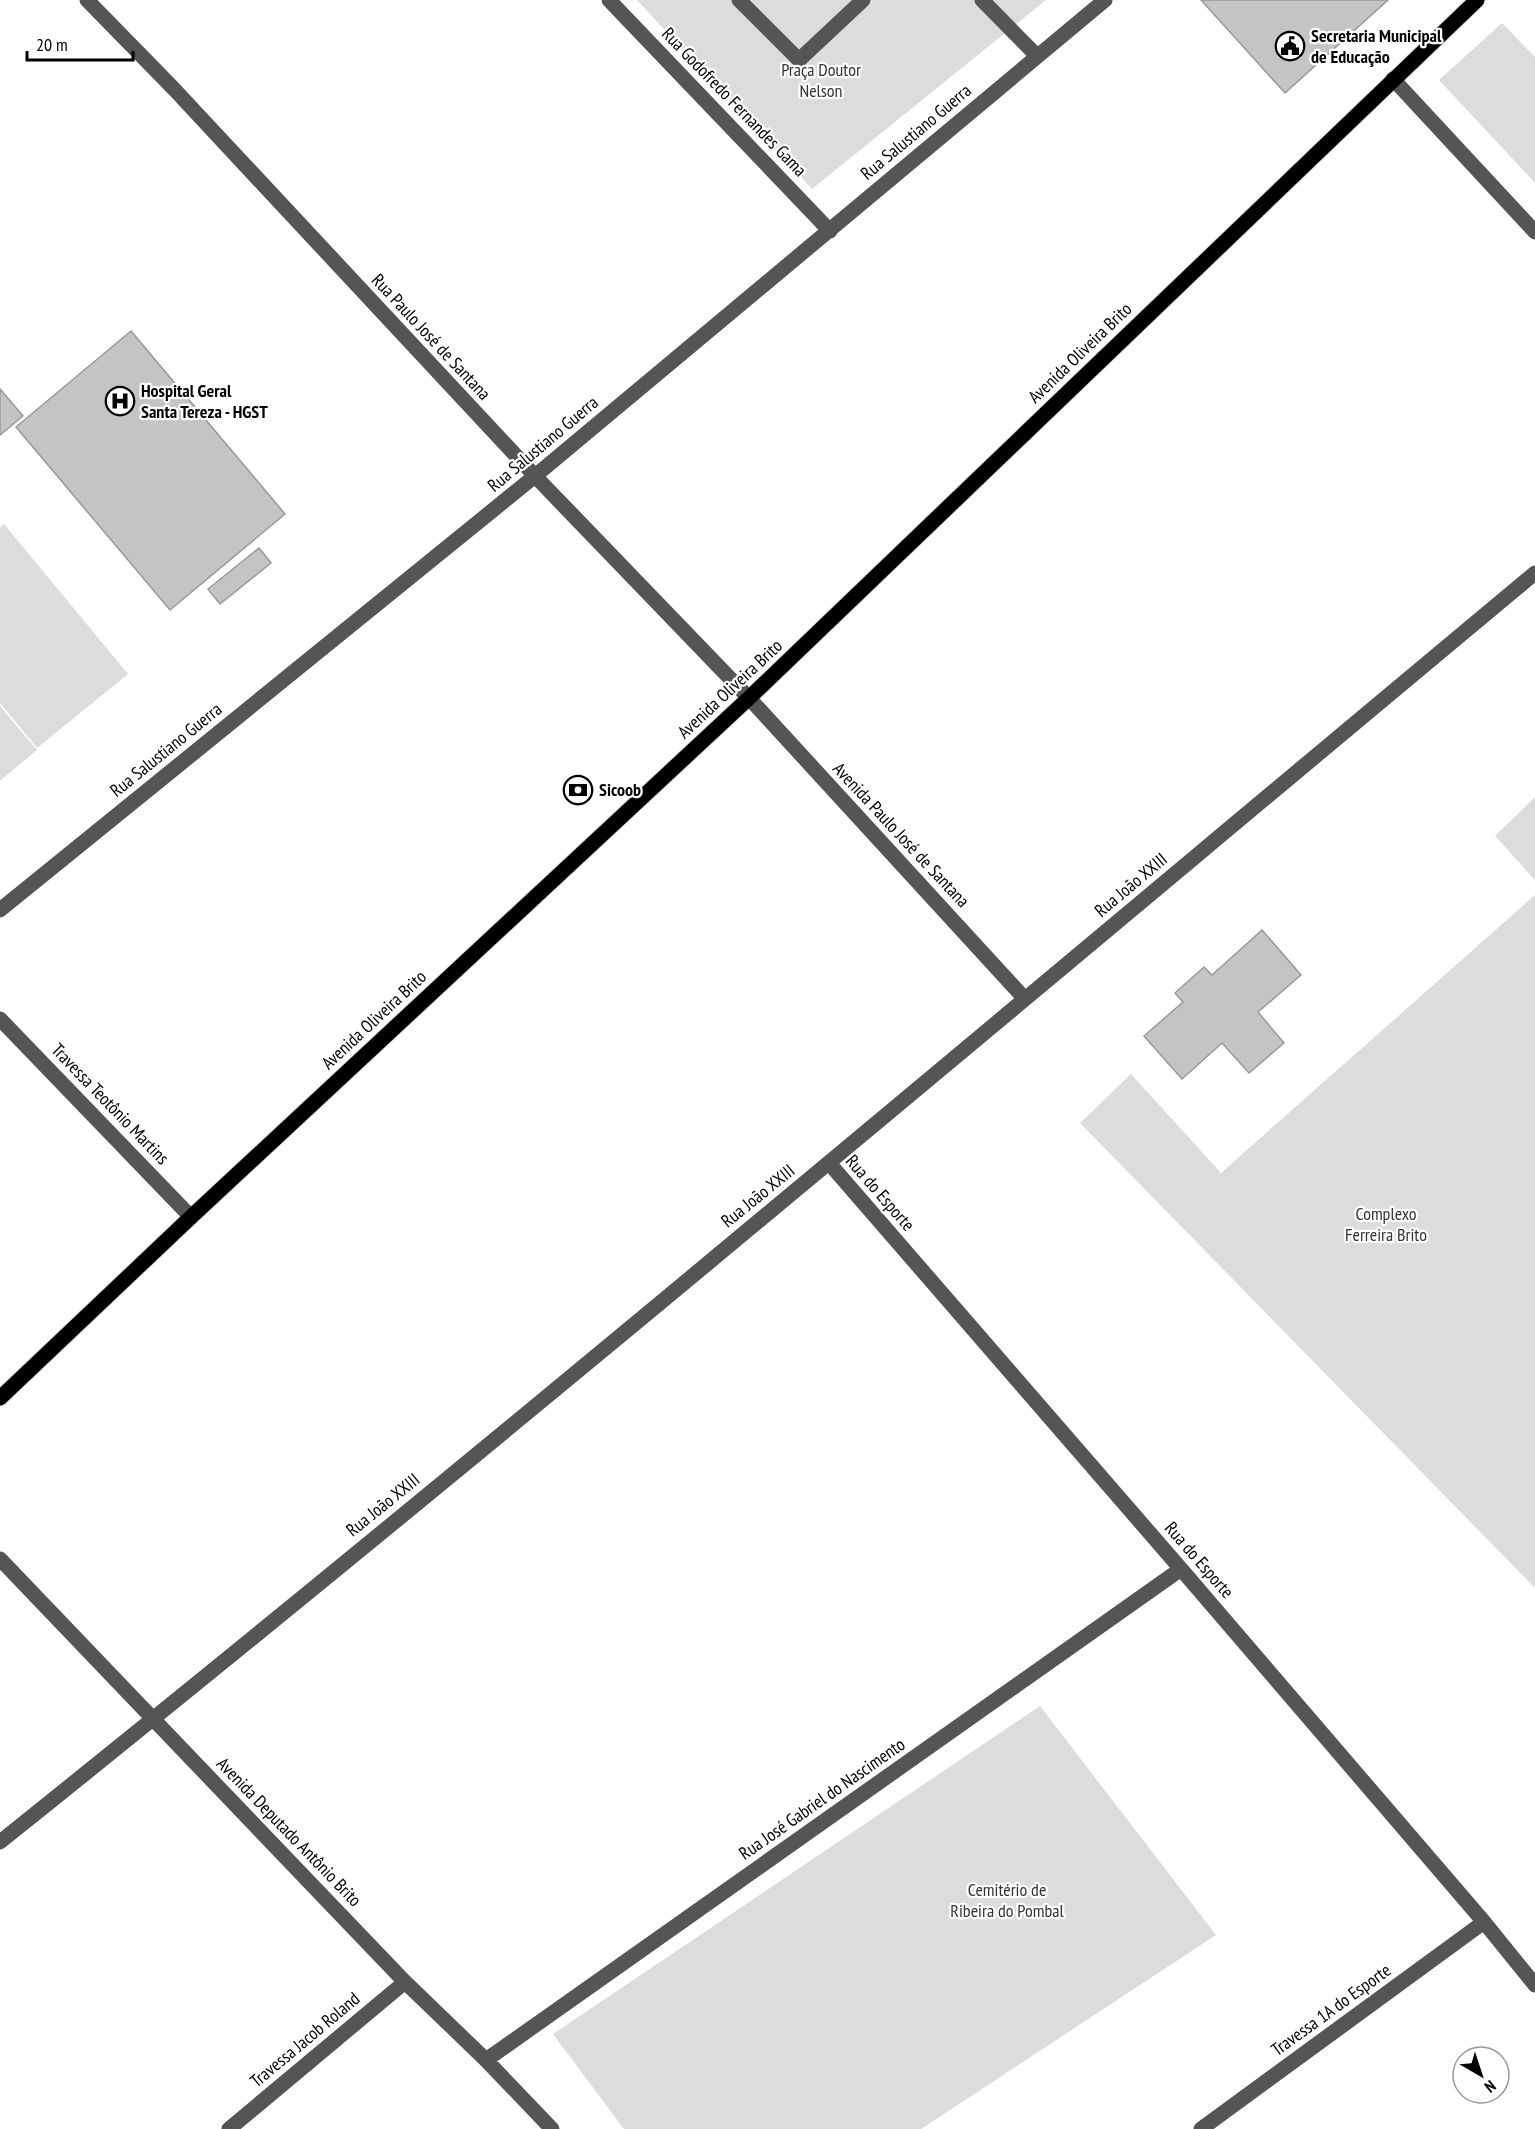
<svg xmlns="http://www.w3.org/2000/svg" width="1535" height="2129" viewBox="0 0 1535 2129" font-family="'PT Sans Narrow',sans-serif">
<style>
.green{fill:#dcdcdc}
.building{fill:#c4c4c4;stroke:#999;stroke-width:1.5}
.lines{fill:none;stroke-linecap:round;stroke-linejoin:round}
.major-casing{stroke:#dbdbdb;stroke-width:17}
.minor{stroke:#555;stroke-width:15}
.major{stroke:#000;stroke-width:15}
.labels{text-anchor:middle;stroke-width:4.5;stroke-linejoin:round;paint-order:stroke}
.poi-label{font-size:18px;font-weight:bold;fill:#000;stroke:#fff;text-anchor:start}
.park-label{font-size:18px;fill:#333;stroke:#fff}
.street-label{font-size:18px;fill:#000;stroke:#fff}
</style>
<rect width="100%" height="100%" fill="#fff"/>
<path class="green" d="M637,0H1046L812,189Z
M1502,23L1535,57V183L1439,80Z
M4,524L128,674L37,748L0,703V528Z
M0,706L37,750L0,781Z
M1535,797V880L1495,836Z
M1535,895V1588L1080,1123L1131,1074L1221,1173Z
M1040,1706L1216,1935L921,2129H624L553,2034Z"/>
<path class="building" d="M1201,0H1388L1285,93Z
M131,331L285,514L170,610L16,427Z
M0,389L23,416L0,435Z
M259,548L271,563L220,604L208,589Z
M1262,930L1301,975L1258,1012L1284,1043L1249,1073L1222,1043L1182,1079L1144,1036L1183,1002L1175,993L1204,967L1212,975Z"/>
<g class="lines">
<g class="major-casing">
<path id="major" d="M0,1398L191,1217L749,698L1477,0"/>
</g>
<path class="minor" d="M87,0L174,89L535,476L749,698L1025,999
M609,0L830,231
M739,0L799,60L863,0
M982,0L1037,56
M1393,79L1535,232
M0,910L535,476L1105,0
M0,1019L191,1217
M829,1163L1181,1569L1484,1922L1535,1985
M0,1559L405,1982L486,2060L552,2129
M0,1842C518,1427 1025,998 1535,573
M486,2060L1181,1569
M229,2129L405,1982
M1201,2129L1484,1922"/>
<use href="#major" class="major"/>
</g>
<defs>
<g id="civic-ring" transform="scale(1.5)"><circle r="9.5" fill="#fff" stroke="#000" stroke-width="1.5"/><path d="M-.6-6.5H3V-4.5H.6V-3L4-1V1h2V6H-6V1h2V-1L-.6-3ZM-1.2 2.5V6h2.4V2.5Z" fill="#000"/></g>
<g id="hospital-ring" transform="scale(1.5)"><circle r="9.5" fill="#fff" stroke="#000" stroke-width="1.5"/><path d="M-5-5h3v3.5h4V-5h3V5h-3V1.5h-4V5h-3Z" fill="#000"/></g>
<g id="bank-ring" transform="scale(1.5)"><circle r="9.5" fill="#fff" stroke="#000" stroke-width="1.5"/><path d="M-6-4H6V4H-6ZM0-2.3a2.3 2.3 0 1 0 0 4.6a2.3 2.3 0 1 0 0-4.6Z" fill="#000"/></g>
</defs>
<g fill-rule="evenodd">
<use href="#civic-ring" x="1290" y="46"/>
<use href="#hospital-ring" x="120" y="401"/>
<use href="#bank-ring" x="578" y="790"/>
</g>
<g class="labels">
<g class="poi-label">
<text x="1311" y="42">Secretaria Municipal<tspan x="1311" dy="21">de Educação</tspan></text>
<text x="141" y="397">Hospital Geral<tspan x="141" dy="21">Santa Tereza - HGST</tspan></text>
<text x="599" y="796">Sicoob</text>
</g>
<g class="park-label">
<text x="821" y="76">Praça Doutor<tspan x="821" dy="21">Nelson</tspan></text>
<text x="1386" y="1220">Complexo<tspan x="1386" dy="21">Ferreira Brito</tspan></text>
<text x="1007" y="1896">Cemitério de<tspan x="1007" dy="21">Ribeira do Pombal</tspan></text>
</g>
<g class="street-label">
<text transform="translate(734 102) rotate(46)" y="6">Rua Godofredo Fernandes Gama</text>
<text transform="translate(916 132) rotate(-40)" y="6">Rua Salustiano Guerra</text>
<text transform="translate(431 337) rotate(47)" y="6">Rua Paulo José de Santana</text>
<text transform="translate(1080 353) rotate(-44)" y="6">Avenida Oliveira Brito</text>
<text transform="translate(543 444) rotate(-40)" y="6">Rua Salustiano Guerra</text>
<text transform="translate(730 689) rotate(-43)" y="6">Avenida Oliveira Brito</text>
<text transform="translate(166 750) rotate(-39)" y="6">Rua Salustiano Guerra</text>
<text transform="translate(901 835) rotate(47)" y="6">Avenida Paulo José de Santana</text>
<text transform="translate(1131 885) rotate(-40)" y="6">Rua João XXIII</text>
<text transform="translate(374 1020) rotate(-43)" y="6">Avenida Oliveira Brito</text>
<text transform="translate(110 1104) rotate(46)" y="6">Travessa Teotônio Martins</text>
<text transform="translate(880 1193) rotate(49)" y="6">Rua do Esporte</text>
<text transform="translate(758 1196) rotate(-39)" y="6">Rua João XXIII</text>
<text transform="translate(383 1505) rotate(-39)" y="6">Rua João XXIII</text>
<text transform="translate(1199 1560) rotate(49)" y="6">Rua do Esporte</text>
<text transform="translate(822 1799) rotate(-35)" y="6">Rua José Gabriel do Nascimento</text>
<text transform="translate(289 1832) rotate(46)" y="6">Avenida Deputado Antônio Brito</text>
<text transform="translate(1331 2010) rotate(-36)" y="6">Travessa 1A do Esporte</text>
<text transform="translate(305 2040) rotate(-40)" y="6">Travessa Jacob Roland</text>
</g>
</g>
<g transform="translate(1481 2075) rotate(141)"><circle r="28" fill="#ffffff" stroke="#999999" stroke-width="1.5"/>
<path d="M0-4.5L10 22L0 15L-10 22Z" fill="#000000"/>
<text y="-9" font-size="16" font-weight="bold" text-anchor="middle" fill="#000000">N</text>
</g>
<path d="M27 51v9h106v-9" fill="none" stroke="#000000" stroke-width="3"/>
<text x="36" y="51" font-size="18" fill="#000000" stroke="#ffffff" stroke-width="4.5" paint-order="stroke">20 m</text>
</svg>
